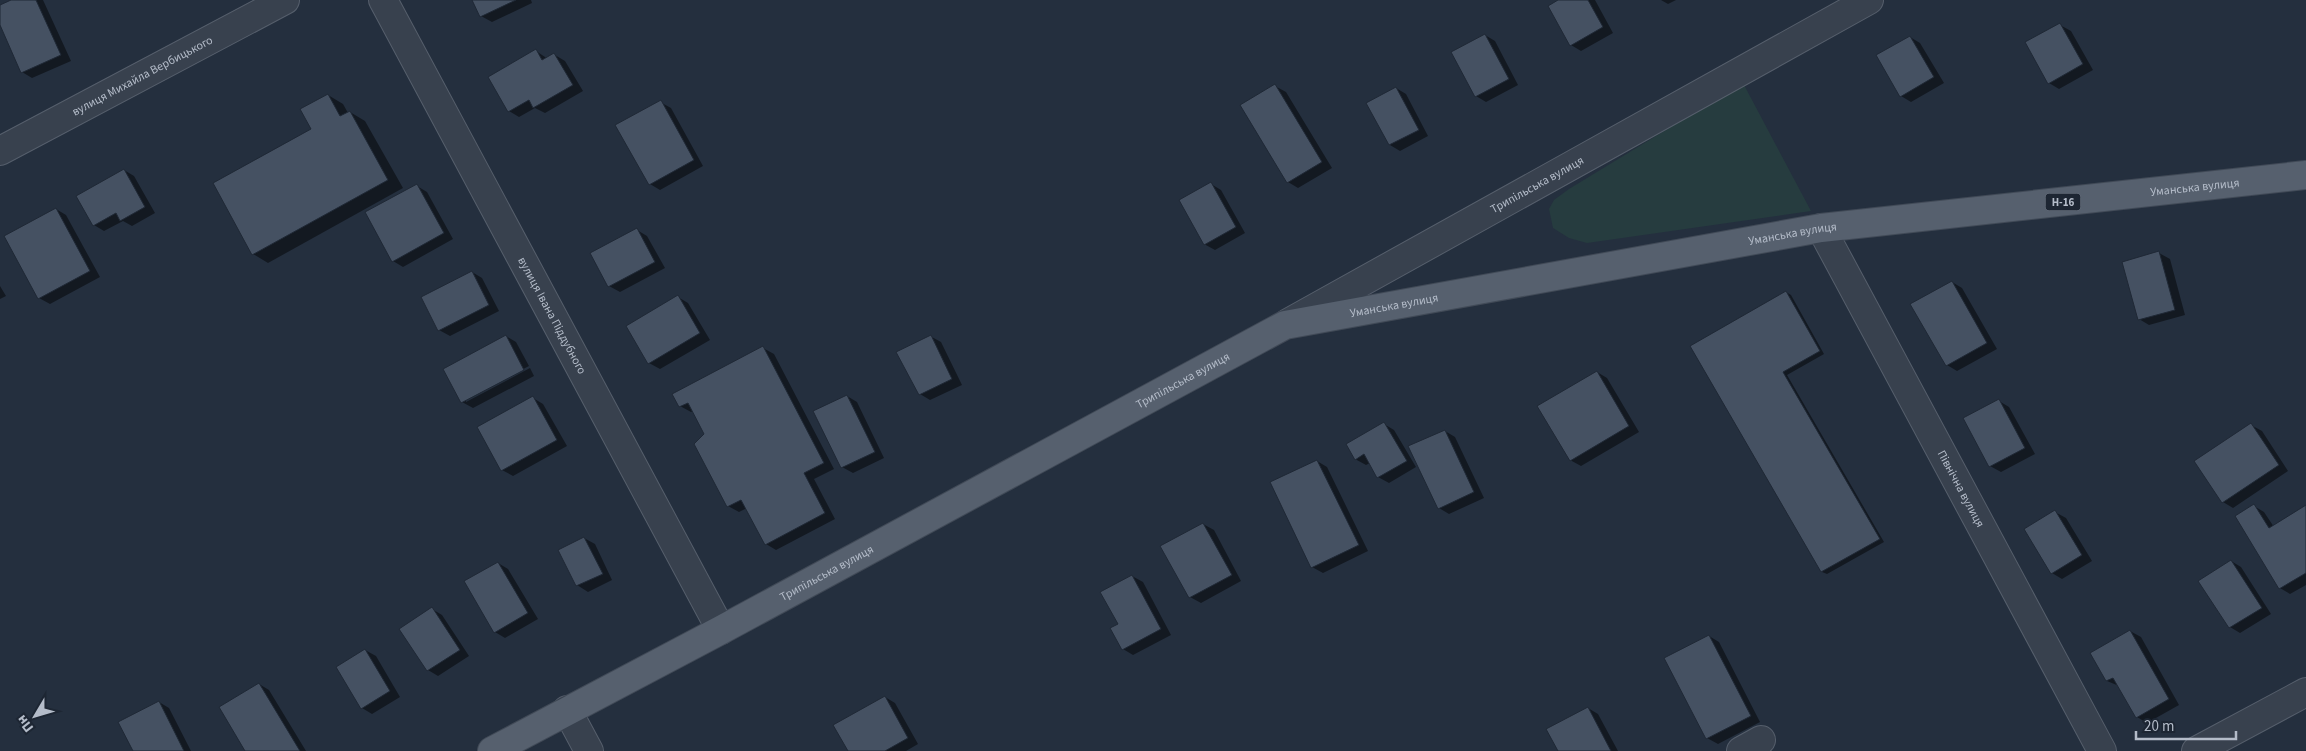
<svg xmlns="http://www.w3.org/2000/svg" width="2306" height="751" viewBox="0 0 2306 751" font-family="'Source Sans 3',sans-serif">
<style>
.green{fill:#263c3f}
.shadow{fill:#0007}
.building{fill:#455162;stroke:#1f2835}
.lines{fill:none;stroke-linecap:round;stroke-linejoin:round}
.street-casing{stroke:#565f6c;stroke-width:30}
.primary-casing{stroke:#414a57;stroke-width:30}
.street{stroke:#38414e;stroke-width:28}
.primary{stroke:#56606e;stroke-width:28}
.labels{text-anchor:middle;stroke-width:4.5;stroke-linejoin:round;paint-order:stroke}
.shield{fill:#1d2633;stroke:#878f9c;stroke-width:1}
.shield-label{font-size:11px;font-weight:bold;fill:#b4bcc9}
.street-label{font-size:12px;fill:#b4bcc9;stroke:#1d2633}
</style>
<rect width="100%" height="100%" fill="#242f3e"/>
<path class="green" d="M1743,83L1811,211L1587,243L1569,238L1553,228L1549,209L1554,200L1569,189Z"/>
<path class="shadow" d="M14,0H43L71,61L32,78L22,72L0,22V6Z
M474,0H531L532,3L492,22L481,16Z
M1560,0H1595L1613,33L1581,51L1571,45Z
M1661,0H1676L1668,4Z
M2060,25L2071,31L2093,70L2059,89L2049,83Z
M1485,35L1495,41L1518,85L1486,102L1476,96Z
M1910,37L1920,43L1944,83L1911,102L1901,96Z
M536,51L548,59L555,55L565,61L583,91L545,113L535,108L519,117L509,111Z
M1275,86L1286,92L1332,168L1298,188L1288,182Z
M1396,88L1406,94L1428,136L1400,151L1390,145Z
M328,95L343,104L348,113L350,112L365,121L403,188L268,263L253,254Z
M660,102L671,108L703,166L660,190L650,184Z
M124,170L134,176L155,213L132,226L123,221L104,231L94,225Z
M1211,184L1221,190L1245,233L1215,250L1204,244Z
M417,186L427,192L453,239L403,267L393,261Z
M56,209L66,215L100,277L50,304L39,298Z
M637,230L647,236L665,268L620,292L609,286Z
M2159,253L2170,259L2185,315L2149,325L2139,319Z
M472,272L482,278L499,311L450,336L439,330Z
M1952,282L1962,288L1997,349L1957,371L1947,365Z
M0,286L6,296L0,299Z
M1786,292L1791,295L1824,354L1787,375L1884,542L1827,574L1822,572L1692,347Z
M678,297L688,303L710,340L660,369L649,363Z
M506,336L516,342L529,366L466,399V402L530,368L534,376L473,408L462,402Z
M930,336L941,342L962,385L930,400L920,394Z
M763,348L774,354L834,469L814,479L835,519L776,550L766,544L747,508L739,512L728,506L706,435L693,411L691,412L680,406Z
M1597,372L1607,378L1639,432L1581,466L1570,460Z
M847,396L857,402L884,458L853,473L842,467Z
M533,398L543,404L567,446L513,476L502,470Z
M1999,401L2009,407L2035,454L2001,472L1990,466Z
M1384,424L1394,430L1416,467L1389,483L1378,477L1370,463L1366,465L1355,459Z
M2251,425L2262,431L2288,471L2233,508L2223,502Z
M1445,431L1455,437L1484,498L1449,514L1439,508Z
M1317,461L1327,467L1368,551L1323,573L1312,567Z
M2254,506L2264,512L2274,527L2306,507V585L2290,594L2280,588Z
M2055,512L2066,518L2092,561L2062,579L2052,573Z
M1203,524L1214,530L1241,581L1201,603L1190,597Z
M584,538L595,544L612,580L588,592L577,585L560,550Z
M2231,561L2241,567L2271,614L2240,633L2230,627L2200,581Z
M498,563L508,569L538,619L505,638L495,632Z
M1132,576L1143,582L1171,635L1133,655L1123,649L1119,624Z
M432,609L442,615L469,656L438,676L428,670Z
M2130,631L2141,637L2179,705L2147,723L2137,717L2119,686L2107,681Z
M1709,636L1719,642L1760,722L1718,744L1707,738Z
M365,650L376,656L400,697L372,714L362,708Z
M259,684L269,690L306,751H247Z
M885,697L895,703L918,744L906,751H849Z
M159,702L169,708L191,751H135Z
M1588,708L1598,714L1618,751H1559Z"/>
<path class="building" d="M11,0H36L61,55L21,73L0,25V5Z
M472,0H516L480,17Z
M1558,0H1588L1603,27L1570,46L1548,6Z
M2060,23L2083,64L2048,84L2025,42Z
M1485,34L1509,79L1475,97L1451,52Z
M1910,36L1934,77L1900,97L1876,55Z
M536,49L542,60L554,53L573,85L533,108L529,100L508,112L488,77Z
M1275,84L1322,162L1287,183L1240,105Z
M1396,87L1419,130L1389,145L1366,103Z
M328,94L340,116L350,111L388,180L252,255L213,183L311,129L300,109Z
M661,100L694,160L649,185L615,125Z
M124,169L145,207L120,221L116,213L93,226L76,196Z
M1211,182L1236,227L1204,245L1179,200Z
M417,184L444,233L392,262L365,212Z
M56,208L90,271L38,299L4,236Z
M637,228L655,262L608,287L590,253Z
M2159,251L2175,310L2138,320L2122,262Z
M472,271L489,305L438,331L421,297Z
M1952,281L1987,343L1946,366L1910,304Z
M1786,291L1820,351L1783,372L1880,539L1821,572L1690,346Z
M678,295L700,333L648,364L626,326Z
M506,335L524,370L461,403L443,369Z
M931,335L952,379L919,395L896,352Z
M763,346L824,463L804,473L825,513L765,545L741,500L727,507L694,444L704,434L688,403L679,407L672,394Z
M1597,371L1629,426L1570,461L1537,406Z
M847,395L875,452L841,468L813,411Z
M533,396L557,440L501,471L477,427Z
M1999,399L2025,448L1989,467L1963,418Z
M1384,422L1407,461L1377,478L1364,454L1355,460L1346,444Z
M2251,423L2279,465L2222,503L2194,461Z
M1445,430L1474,492L1438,509L1408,446Z
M1317,460L1359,545L1311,568L1270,482Z
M2254,504L2269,528L2306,505V573L2279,589L2235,516Z
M2055,510L2082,555L2051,574L2024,529Z
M1203,523L1232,575L1189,598L1160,546Z
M584,537L603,574L576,586L558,550Z
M2231,560L2262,608L2229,628L2198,581Z
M498,562L528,613L494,633L464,581Z
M1132,575L1161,629L1122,650L1110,628L1118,624L1100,592Z
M432,607L460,650L427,671L399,629Z
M2130,630L2169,699L2136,718L2113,678L2106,681L2090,653Z
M1709,635L1751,716L1706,739L1664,658Z
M365,649L390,691L361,709L336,667Z
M259,683L300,751H245L219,707Z
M885,696L908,738L885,751H848L833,725Z
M159,701L184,751H133L118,722Z
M1588,707L1611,751H1558L1546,729Z"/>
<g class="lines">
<g class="street-casing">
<g id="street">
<path id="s1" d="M383,0L721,630"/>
<path id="s2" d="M0,151L285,0"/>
<path id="s3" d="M1821,228L2102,751"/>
<path id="s4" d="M1288,323L1869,0"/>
<path d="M567,710L589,751"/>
<path d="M1741,751L1761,740"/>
<path d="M2196,751L2306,692"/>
</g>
</g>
<g class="primary-casing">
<g id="primary">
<path id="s5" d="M492,751L721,630L1285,325L1821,228L2306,175"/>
</g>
</g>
<use href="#street" class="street"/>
<use href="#primary" class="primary"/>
</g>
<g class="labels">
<rect class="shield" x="2045.5" y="193.5" width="35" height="17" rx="4"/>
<g class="shield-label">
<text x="2063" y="206">Н-16</text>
</g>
<g class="street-label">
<text dy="4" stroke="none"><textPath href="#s2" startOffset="161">вулиця Михайла Вербицького</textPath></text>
<text dy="4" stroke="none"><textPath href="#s4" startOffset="285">Трипільська вулиця</textPath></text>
<text dy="4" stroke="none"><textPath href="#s5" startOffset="1821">Уманська вулиця</textPath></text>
<text dy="4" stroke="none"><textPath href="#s5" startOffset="1416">Уманська вулиця</textPath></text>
<text dy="4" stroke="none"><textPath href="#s5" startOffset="1011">Уманська вулиця</textPath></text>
<text dy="4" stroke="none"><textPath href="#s1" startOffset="358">вулиця Івана Піддубного</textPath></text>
<text dy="4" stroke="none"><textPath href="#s5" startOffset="784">Трипільська вулиця</textPath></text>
<text dy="4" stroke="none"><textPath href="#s3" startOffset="296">Північна вулиця</textPath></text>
<text dy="4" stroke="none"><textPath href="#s5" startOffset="379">Трипільська вулиця</textPath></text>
</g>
</g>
<g transform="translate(35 716) rotate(232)" stroke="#1d2633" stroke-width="4" paint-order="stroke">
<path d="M0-4L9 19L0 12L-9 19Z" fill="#b4bcc9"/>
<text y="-8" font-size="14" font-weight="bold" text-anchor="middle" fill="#b4bcc9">Пн</text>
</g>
<path d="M2136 731v8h100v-8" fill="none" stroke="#b4bcc9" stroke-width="2.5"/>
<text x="2144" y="731" font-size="15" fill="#b4bcc9" stroke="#1d2633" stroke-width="4" paint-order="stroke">20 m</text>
</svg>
